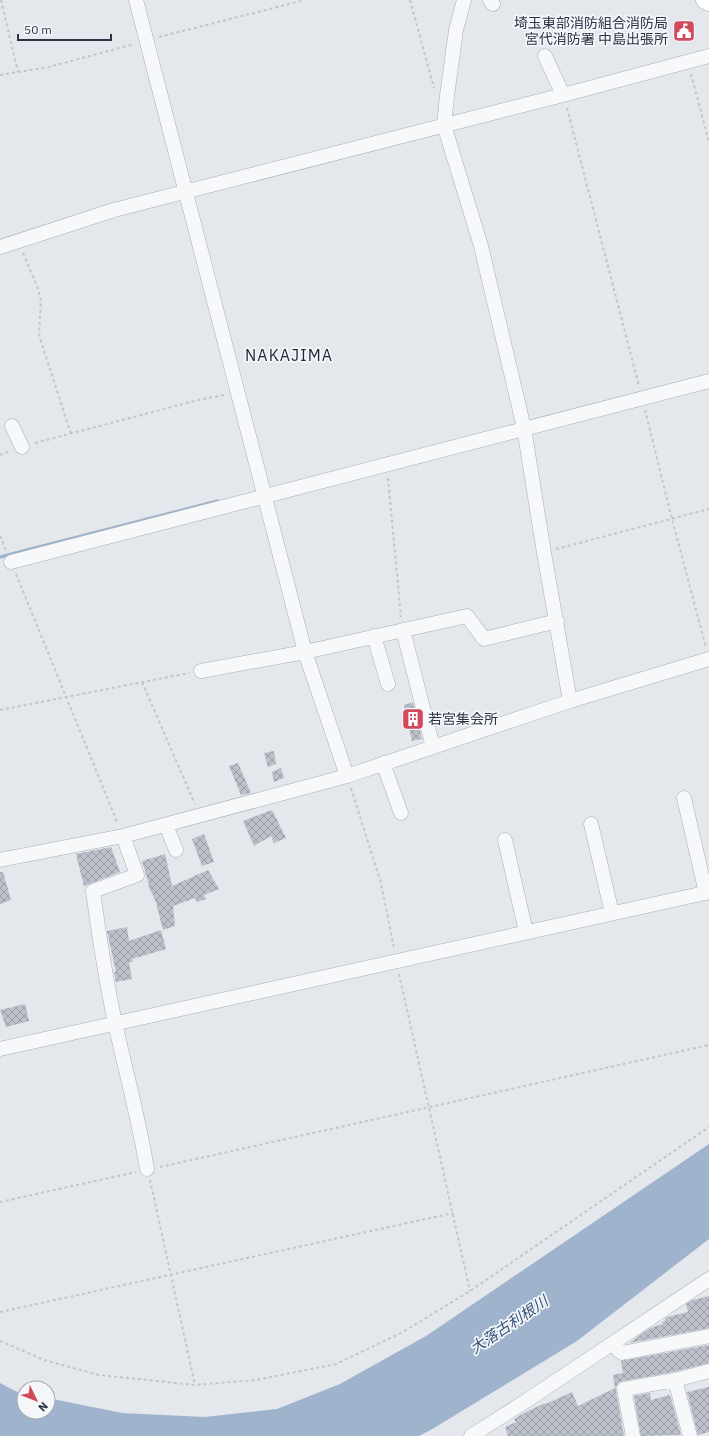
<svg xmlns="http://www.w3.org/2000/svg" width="709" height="1436" viewBox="0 0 709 1436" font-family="'IBM Plex Sans','Noto Sans JP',sans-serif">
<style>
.water{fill:#9fb4cc}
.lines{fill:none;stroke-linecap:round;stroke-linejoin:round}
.stream{stroke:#9fb4cc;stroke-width:3.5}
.building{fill:url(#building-cross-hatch)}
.minor-casing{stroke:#a9aeb7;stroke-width:15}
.major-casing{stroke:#a3abb8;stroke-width:19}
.path{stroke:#c2c5cb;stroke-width:2;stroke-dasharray:3 3;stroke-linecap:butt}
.minor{stroke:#f7f8fa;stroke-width:14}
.major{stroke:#fff;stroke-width:18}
.labels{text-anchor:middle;stroke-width:3.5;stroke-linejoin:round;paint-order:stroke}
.poi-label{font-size:14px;fill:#2b3445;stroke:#f4f6f9;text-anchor:end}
.water-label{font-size:15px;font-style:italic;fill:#34527a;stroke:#f4f6f9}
.quarter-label{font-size:16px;letter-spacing:1px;fill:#1d2536;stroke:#f4f6f9}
</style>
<defs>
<pattern id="building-cross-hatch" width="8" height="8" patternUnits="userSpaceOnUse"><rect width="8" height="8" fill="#bbc0ca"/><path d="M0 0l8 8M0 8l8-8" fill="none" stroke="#989da6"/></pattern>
</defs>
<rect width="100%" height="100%" fill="#e4e7ec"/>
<path class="water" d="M709,1144V1239L577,1341L434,1428L419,1436H0V1383L19,1393L24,1394V1412H48V1398L122,1413L205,1417L277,1409L340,1384L426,1336Z"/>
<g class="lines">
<path class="stream" d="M0,557L218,501"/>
</g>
<path class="building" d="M413,702L422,739L412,741L404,705Z
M274,751L276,764L268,767L264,753Z
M238,763L251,793L241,795L229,766Z
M281,768L284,778L274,782L272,772Z
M272,810L286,838L274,843L271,836L254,846L243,821Z
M204,834L214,862L202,866L192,839Z
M111,847L120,872L84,886L76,854Z
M165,854L172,886L208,870L219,889L204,895L206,899L197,902L195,898L173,906L175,926L163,930L156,902L148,885H149L142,861Z
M0,872H3L11,900L0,904Z
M127,927L129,941L161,930L166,949L132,959L133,962H129L132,979L116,982L114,972H116L107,931Z
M25,1004L29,1021L6,1027L0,1010Z
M709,1296V1328L629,1343L650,1328L663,1324L662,1322L665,1321V1319L667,1317L688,1312L686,1304L693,1300Z
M709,1345V1363L673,1372L623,1381L618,1383L616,1387V1391L624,1436H508L505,1427L516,1422L514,1419L524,1413L545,1403L546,1404L572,1392L578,1406L615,1388L613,1375L623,1373L621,1361Z
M709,1387V1432L698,1435L687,1392Z
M650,1393L651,1400L670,1395L681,1435L641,1436L634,1396Z"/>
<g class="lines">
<g class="minor-casing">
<path id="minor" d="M136,0L305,652L347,776
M464,0L456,30L447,96L444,125L481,246L524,428L544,553L570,701
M490,0L493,4
M545,56L563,95
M0,247L114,210L563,95L709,56
M12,426L22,447
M11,562L709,381
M403,630L433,747
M374,636L388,684
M201,671L305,652L467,616L484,639L557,621
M383,763L401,813
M684,798L706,893
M591,824L612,913
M166,825L176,850
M123,836L137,875L93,891C99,936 106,980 115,1023C126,1072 139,1120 147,1169
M505,840L526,932
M0,860L123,836L347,776L570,701L709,659
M0,1049L709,892
M612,1344L622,1353L709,1336
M675,1380L690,1436
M471,1436L526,1401L709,1279
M633,1436L624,1389L675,1380L709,1371"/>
</g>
<g class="major-casing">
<path id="major" d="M705,0L709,2"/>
</g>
<path class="path" d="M1,0L18,72
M410,0L434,88
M159,37L305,0
M691,74L709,142
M0,75L49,67L134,44
M567,108L639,386
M23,253L37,286L41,301L39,335L71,434
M645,410L672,519L706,648
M35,443L198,400L224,395
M0,455L10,451
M388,478L401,617
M0,536L6,550
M556,549L709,509
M16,574L118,824
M142,682L195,804
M0,710L189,673
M351,788L381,883L394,948
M399,974L470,1291
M160,1167L709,1045
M150,1180L195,1385
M0,1202L136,1172
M0,1312L453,1213
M0,1341L44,1360L99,1375L195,1385L256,1380L336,1364L403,1332L470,1291L709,1127"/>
<use href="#minor" class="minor"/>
<use href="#major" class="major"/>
</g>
<defs>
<g id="civic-square" transform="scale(1.15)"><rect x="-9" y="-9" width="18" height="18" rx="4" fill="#d1495b" stroke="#f4f6f9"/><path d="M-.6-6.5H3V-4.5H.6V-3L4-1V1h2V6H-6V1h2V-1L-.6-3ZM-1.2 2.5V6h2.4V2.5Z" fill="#fff"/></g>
<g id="building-square" transform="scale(1.15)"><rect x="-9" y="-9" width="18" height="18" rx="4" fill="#d1495b" stroke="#f4f6f9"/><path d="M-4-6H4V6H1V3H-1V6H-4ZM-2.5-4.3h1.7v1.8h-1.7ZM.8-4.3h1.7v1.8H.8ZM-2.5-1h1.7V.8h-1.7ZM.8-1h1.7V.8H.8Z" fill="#fff"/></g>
</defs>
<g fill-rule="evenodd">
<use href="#civic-square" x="684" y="31"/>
<use href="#building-square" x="413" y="719"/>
</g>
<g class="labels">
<g class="poi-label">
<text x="668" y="28">埼玉東部消防組合消防局<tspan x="668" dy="16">宮代消防署 中島出張所</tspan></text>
<text x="428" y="724" text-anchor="start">若宮集会所</text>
</g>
<g class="water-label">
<text transform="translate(509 1325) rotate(-34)" y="5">大落古利根川</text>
</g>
<g class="quarter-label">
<text x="289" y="361">NAKAJIMA</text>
</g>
</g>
<g transform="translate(36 1400) rotate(133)"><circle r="19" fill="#f4f6f9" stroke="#a4a8b1"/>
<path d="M0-3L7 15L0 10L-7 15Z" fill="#d1495b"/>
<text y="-6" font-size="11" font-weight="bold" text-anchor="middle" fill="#2b3445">N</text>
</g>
<path d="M18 34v6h93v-6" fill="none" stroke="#2b3445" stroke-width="2"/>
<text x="24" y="34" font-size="12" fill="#2b3445" stroke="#f4f6f9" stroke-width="3" paint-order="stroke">50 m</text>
</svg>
